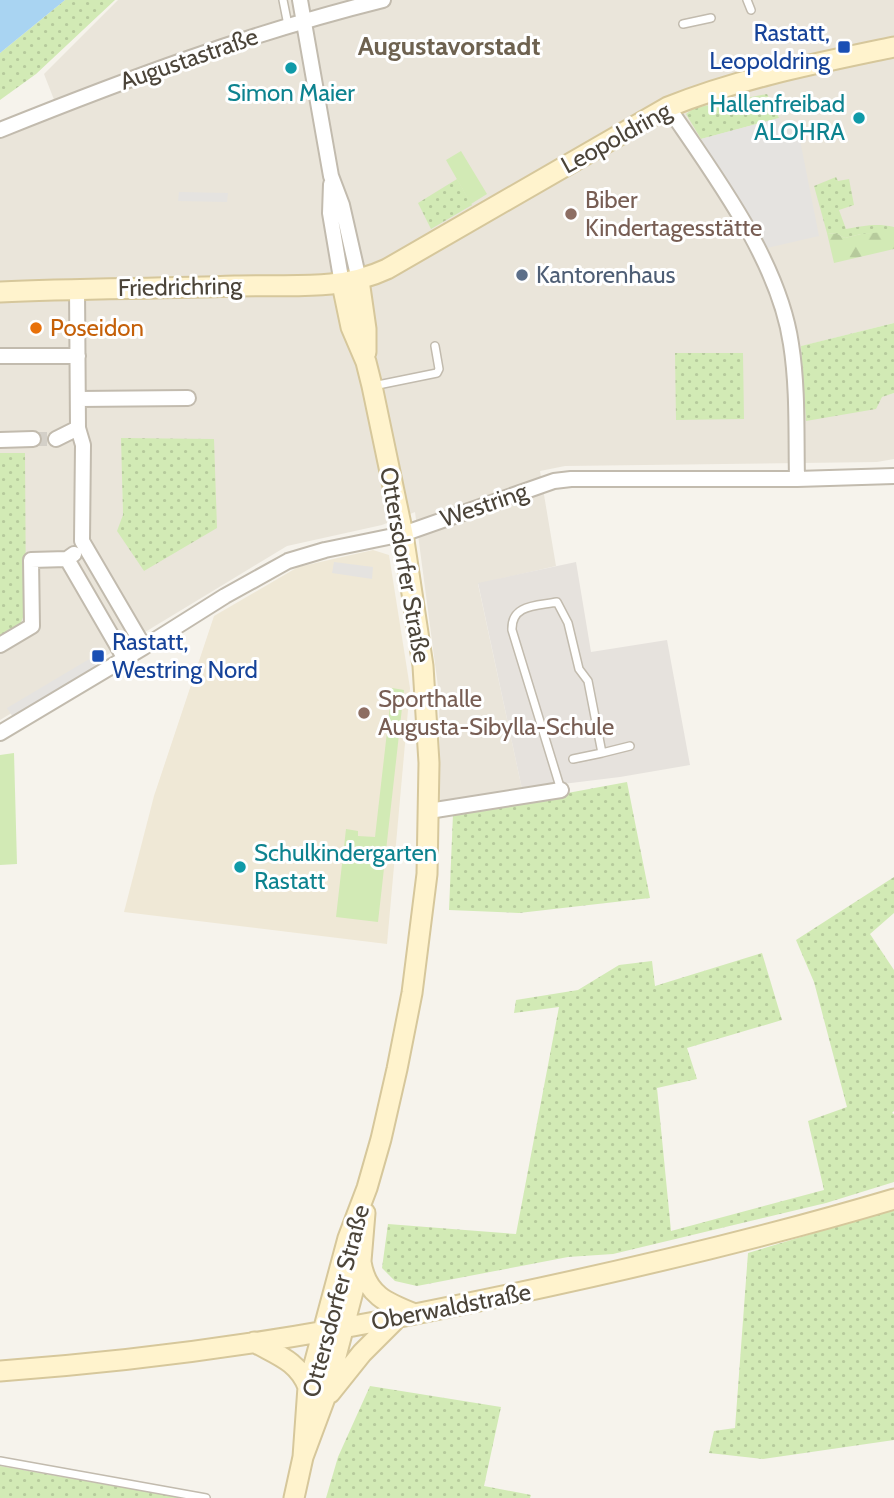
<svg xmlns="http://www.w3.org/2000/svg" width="894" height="1498" viewBox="0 0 894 1498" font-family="Cabin,sans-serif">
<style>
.residential{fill:#eae5da;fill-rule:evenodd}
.industrial{fill:#e6e2dd}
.education{fill:#efe8d6}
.grass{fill:url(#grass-dots)}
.forest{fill:url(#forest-firs)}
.garden{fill:#d2eab5}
.parking{fill:#e5e3e0}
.water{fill:#a9d4f2}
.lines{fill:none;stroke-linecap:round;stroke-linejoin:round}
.street-tunnel{stroke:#d4d0c8;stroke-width:14;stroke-dasharray:14 7;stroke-linecap:butt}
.lane-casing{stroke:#c2bbae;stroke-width:10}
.street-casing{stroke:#c2bbae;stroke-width:18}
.secondary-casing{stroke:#d6c79b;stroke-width:23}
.lane{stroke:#fff;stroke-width:7}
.street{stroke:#fff;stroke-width:14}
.secondary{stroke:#fff3cd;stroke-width:19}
.transit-dot{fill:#1a4fb4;stroke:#fff;stroke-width:2.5}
.culture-dot{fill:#0f9aa8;stroke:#fff;stroke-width:2.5}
.education-dot{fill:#8d6e63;stroke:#fff;stroke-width:2.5}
.service-dot{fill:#5c6f8a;stroke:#fff;stroke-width:2.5}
.food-dot{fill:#e8710a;stroke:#fff;stroke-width:2.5}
.labels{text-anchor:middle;stroke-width:6;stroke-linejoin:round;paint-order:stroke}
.transit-label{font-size:24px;fill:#164399;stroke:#fff;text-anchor:end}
.street-label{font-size:24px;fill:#4b4439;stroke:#fff}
.culture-label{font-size:24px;fill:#0d838f;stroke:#fff}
.education-label{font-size:24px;fill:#785e54;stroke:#fff;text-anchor:start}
.service-label{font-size:24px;fill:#4e5e75;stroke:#fff;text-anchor:start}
.food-label{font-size:24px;fill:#c56008;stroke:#fff;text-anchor:start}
.neighbourhood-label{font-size:26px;font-weight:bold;fill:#6e6250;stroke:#fff}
</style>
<defs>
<pattern id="grass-dots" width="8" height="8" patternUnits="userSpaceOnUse" patternTransform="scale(1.75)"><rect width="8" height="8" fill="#d2eab5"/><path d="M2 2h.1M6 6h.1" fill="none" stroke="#b6ca9c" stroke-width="1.8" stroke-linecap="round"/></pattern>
<pattern id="forest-firs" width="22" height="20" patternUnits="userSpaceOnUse" patternTransform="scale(1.75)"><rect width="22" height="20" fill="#d2eab5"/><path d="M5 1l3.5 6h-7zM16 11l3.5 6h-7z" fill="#b6ca9c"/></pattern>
</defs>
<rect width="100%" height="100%" fill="#f6f3ec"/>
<path class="residential" d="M118,0H894V323L802,346L806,420L894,393V459L877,462L565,466L540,471L556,566L478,584L522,789L440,802L439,694L415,512L382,525L287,546L0,720V139L60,115L44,74ZM122,438L144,571L123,515Z"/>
<path class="industrial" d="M576,562L591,652L667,640L690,765L620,777L522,789L478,583Z"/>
<path class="education" d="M373,550L389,555L410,688L387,944L124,912L154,796L214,616L298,567Z"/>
<path class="grass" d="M65,0H115L36,74L0,100V53Z
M767,94L779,118L701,139L686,114L694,108Z
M836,177L838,181L849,179L854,205L839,210L846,229C864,226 876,223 894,227V233L861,234L845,238L837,234L827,233L814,186Z
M457,179L472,205L431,229L418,203Z
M894,323V393L882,397L876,409L806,421L801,346Z
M675,353H743L744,419L676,420Z
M121,438L214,439L217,528L144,571L117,531L123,515Z
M0,453H25L26,609L19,628L0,640Z
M627,782L650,898L519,913L449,910L453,814Z
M894,877V913L870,934L894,970V1111L892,1113L894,1114V1182L826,1203L613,1254L568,1257L417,1286L395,1281L382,1268L388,1224L516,1234L559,1007L514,1013L516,1000L578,990L619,965L652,961L655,986L762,953L782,1020L687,1048L697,1079L657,1088L671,1231L824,1190L808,1121L847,1107L814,982L796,940Z
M894,1209V1440L763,1459L709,1453L714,1431L735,1428L748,1253Z
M370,1386L501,1407L484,1486L531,1495L530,1498H326L338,1457Z
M0,1466L184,1498H0Z"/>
<path class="forest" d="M885,232L894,233V249L834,263L827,233L837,234L845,238L861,234Z"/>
<path class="garden" d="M461,151L487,194L471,204L446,160Z
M392,688L404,690L378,922L336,917L346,829L358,831V836L375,837Z
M14,753L17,864L0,865V755Z"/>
<path class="parking" d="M779,118L782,127L797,125L819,236L767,248L701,139Z
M179,192L228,193L227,202L178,201Z
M334,562L373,567L372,579L332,573Z
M91,658L97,667L13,717L7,708Z"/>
<path class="water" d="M0,0H65L0,53Z"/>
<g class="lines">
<path class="street-tunnel" d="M33,439H56"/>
<g class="lane-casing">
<path id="lane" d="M283,0L288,25
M747,0L751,10
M683,24L711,18
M373,386L437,373L439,369L435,346
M602,753L630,746
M561,790L512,630C511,604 537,606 557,602L568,623L579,669L588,681L602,753L573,759
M0,1461L206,1498"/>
</g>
<g class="street-casing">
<path id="street" d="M300,0L331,176L342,205L359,280
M668,107C715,176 779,261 791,344C798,388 796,434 797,479
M0,130C127,79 250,33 383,0
M331,184L330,213L342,284
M77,288L78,428L83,445L82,541L144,647
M0,356H78
M78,399L188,398
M56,439L78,428
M0,440L33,439
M74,554L67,559L125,659
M0,645L32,626L31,560L67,559
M0,733L144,647L225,596L288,561L325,550L403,534L554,481L571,479H797L894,476
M429,811L561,790"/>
</g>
<g class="secondary-casing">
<path id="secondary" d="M359,280L366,329V352
M0,292C78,288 157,289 235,286C288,284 338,292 387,269L668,107C740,78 818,63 894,47
M361,1262C366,1295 387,1303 415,1314
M254,1342C277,1355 298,1361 308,1387
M0,1371C139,1361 279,1342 415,1314C576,1282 736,1246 894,1199
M330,1393L362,1353L396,1319
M303,1457L308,1387L348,1238L367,1188L381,1139L397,1069L412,993L427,874L429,763L423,666L403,534L372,386L366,362L351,327L342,284
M294,1498L303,1457L325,1398L361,1261L365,1213"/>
</g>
<use href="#lane" class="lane"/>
<use href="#street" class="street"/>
<use href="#secondary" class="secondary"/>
</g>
<g class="transit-dot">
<rect x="837" y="40" width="14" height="14" rx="3.5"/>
<rect x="91" y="649" width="14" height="14" rx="3.5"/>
</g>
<g class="culture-dot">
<circle cx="291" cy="68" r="7"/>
<circle cx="859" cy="118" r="7"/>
<circle cx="240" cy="867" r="7"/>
</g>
<g class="education-dot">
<circle cx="571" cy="214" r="7"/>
<circle cx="364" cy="713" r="7"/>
</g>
<circle class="service-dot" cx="522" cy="275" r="7"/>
<circle class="food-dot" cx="36" cy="328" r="7"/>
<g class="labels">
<g class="transit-label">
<text x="830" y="41">Rastatt,<tspan x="830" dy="28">Leopoldring</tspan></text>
<text x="112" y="650" text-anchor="start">Rastatt,<tspan x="112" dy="28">Westring Nord</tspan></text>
</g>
<g class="street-label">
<text transform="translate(189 59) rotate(-19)" y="8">Augustastraße</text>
<text transform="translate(616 138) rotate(-29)" y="8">Leopoldring</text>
<text transform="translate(180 287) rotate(-1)" y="8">Friedrichring</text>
<text transform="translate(484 505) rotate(-19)" y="8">Westring</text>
<text transform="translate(405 565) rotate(80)" y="8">Ottersdorfer Straße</text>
<text transform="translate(336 1301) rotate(-75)" y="8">Ottersdorfer Straße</text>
<text transform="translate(451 1307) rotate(-11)" y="8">Oberwaldstraße</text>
</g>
<g class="culture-label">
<text x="291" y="101">Simon Maier</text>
<text x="845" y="112" text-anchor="end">Hallenfreibad<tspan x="845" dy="28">ALOHRA</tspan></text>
<text x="254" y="861" text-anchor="start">Schulkindergarten<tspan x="254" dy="28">Rastatt</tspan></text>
</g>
<g class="education-label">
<text x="585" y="208">Biber<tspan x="585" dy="28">Kindertagesstätte</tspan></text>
<text x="378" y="707">Sporthalle<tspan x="378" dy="28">Augusta-Sibylla-Schule</tspan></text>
</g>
<g class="service-label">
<text x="536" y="283">Kantorenhaus</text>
</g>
<g class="food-label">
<text x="50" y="336">Poseidon</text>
</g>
<g class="neighbourhood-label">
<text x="449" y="55">Augustavorstadt</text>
</g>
</g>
</svg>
